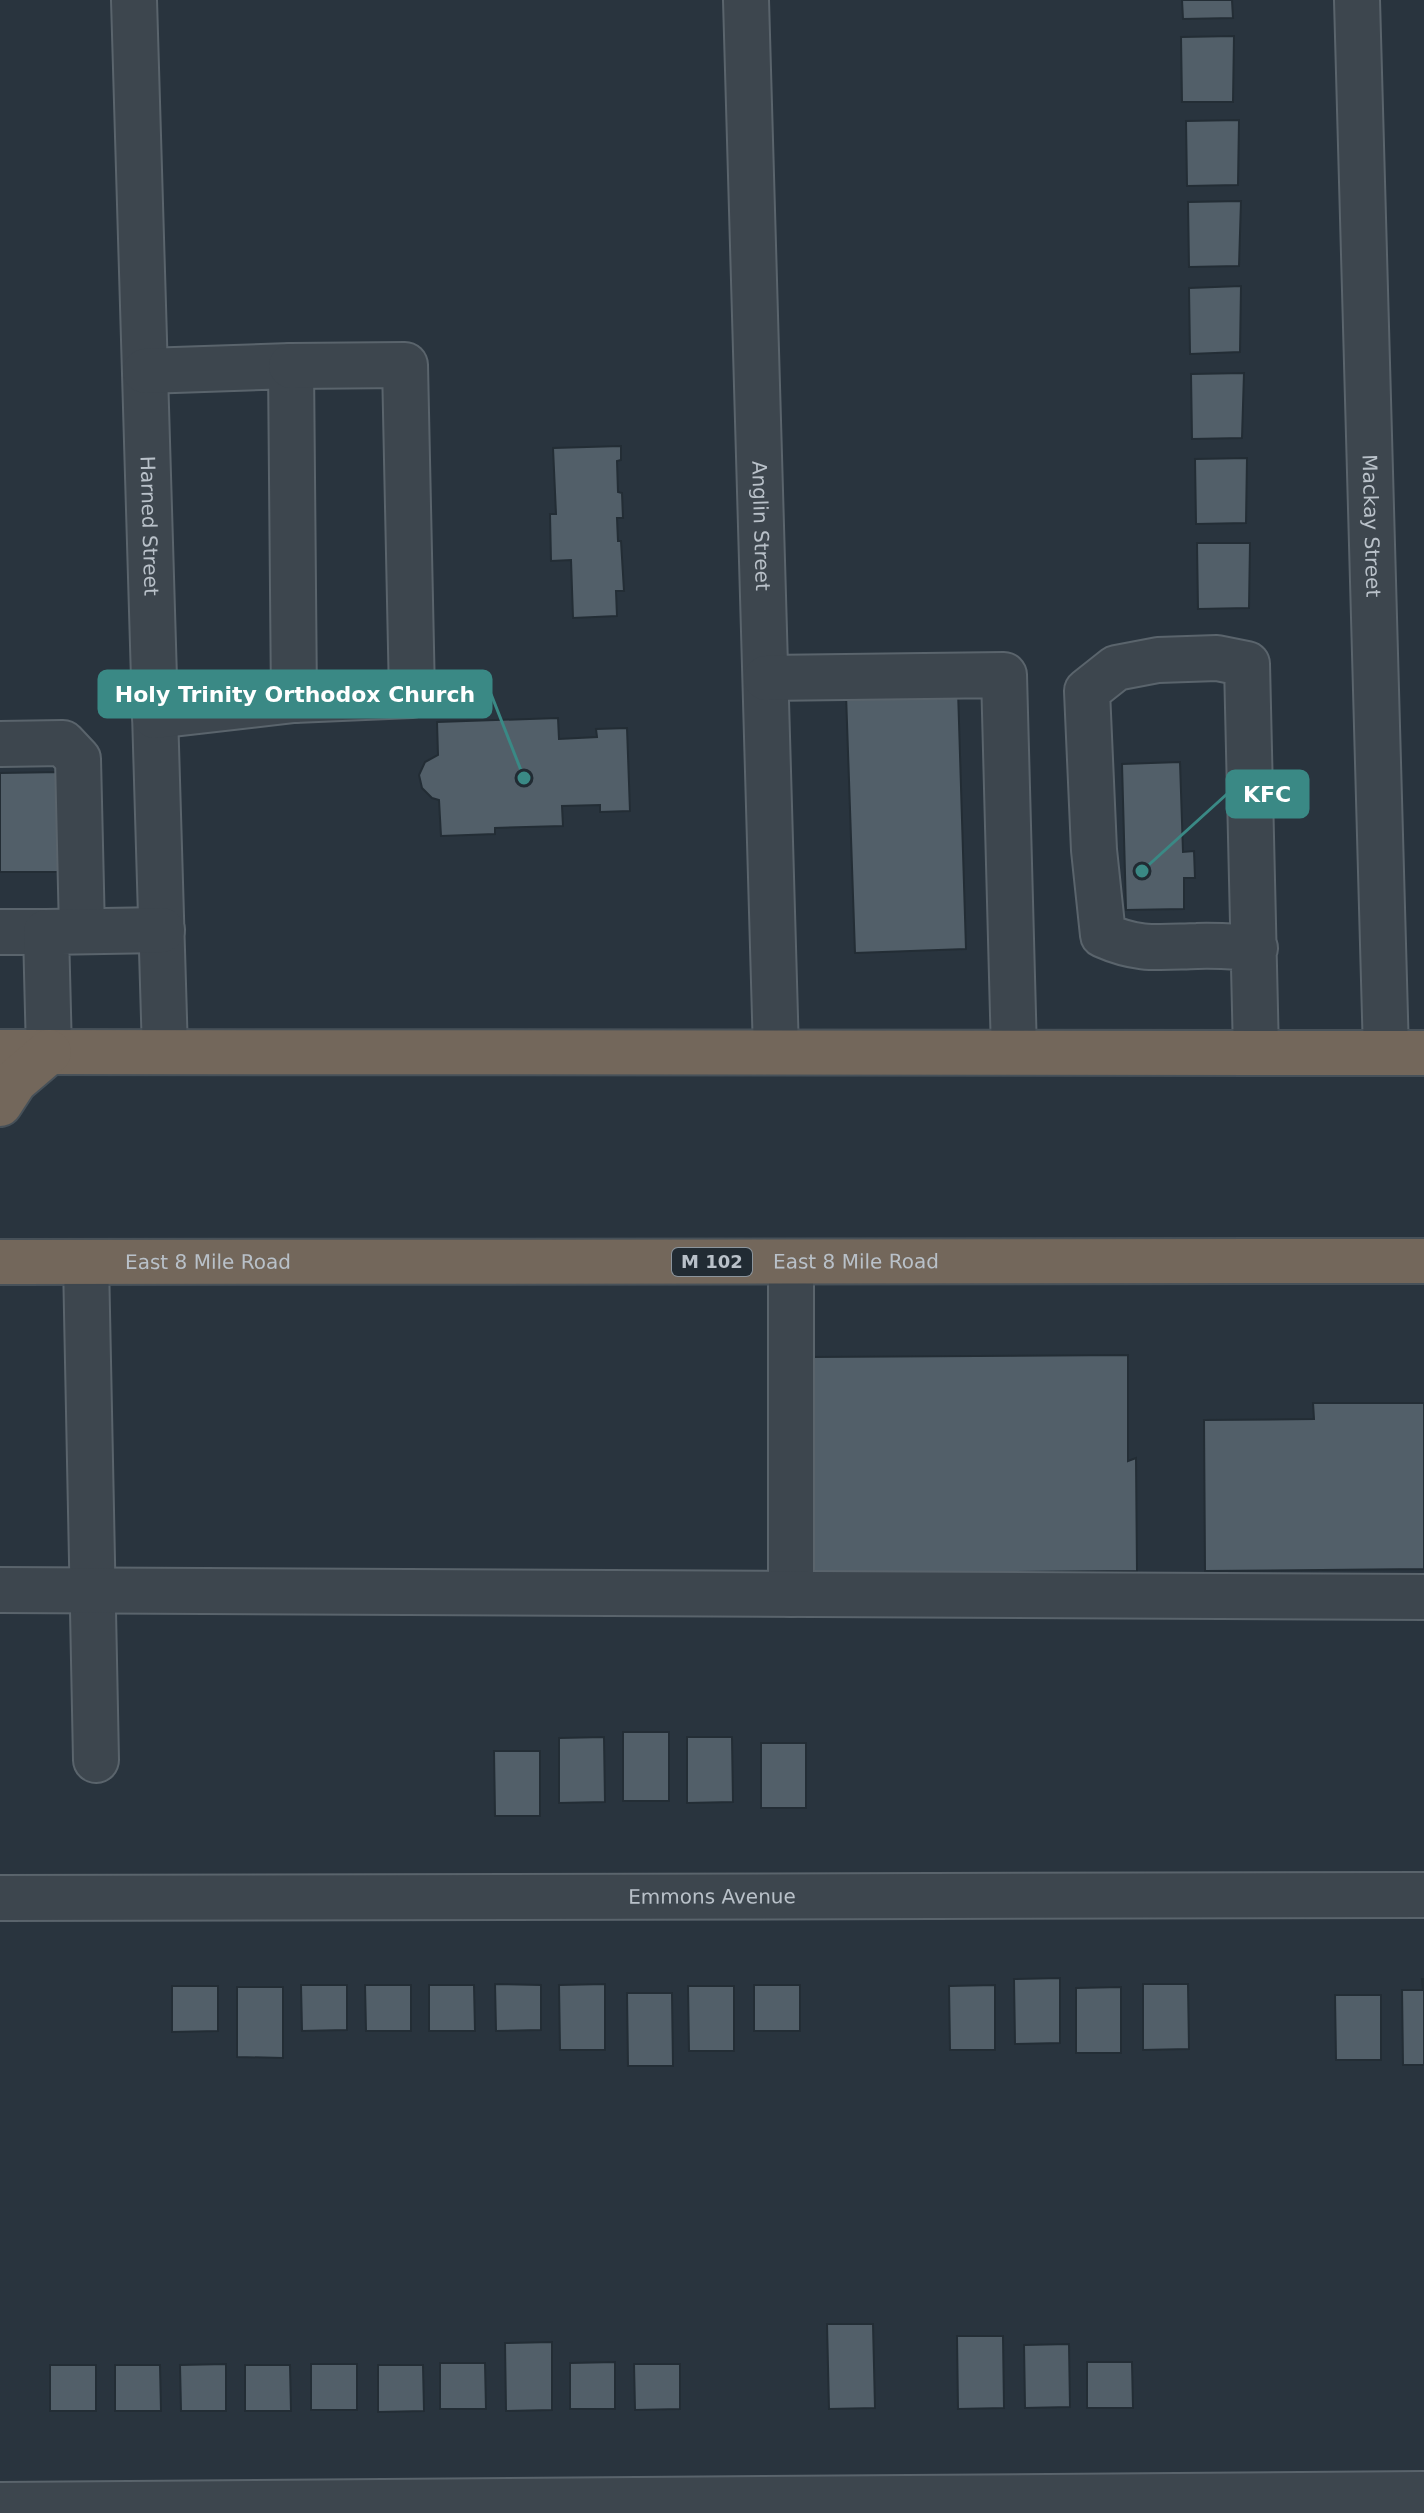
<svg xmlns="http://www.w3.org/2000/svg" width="1424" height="2513" viewBox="0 0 1424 2513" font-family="'DejaVu Sans',sans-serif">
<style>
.building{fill:#525f69;stroke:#232d35;stroke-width:2}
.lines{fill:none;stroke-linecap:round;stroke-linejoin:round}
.minor-casing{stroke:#5a646c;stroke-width:48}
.highway-casing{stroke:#475159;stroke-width:48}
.minor{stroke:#3d464e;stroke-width:44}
.highway{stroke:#73675b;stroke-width:44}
.labels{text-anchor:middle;stroke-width:6;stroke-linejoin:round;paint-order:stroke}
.shield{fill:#212b33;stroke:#8b949c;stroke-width:2}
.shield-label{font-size:18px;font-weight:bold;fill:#b9c1c9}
.street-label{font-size:20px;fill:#b9c1c9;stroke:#212b33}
.leader{fill:none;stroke:#3a8985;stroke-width:3}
.callout-dot{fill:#3a8985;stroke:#212b33;stroke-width:3}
.callout{fill:#3a8985;stroke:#3a8985;stroke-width:3}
.callout-label{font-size:22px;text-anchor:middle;font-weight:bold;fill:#fff}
</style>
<rect width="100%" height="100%" fill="#29343e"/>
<path class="building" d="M1182,0H1232L1233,18L1183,19Z
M1234,36L1233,102H1182L1181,37Z
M1239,120L1238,185L1187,186L1186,121Z
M1241,201L1239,266L1189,267L1188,202Z
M1241,286L1240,352L1190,354L1189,288Z
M1244,373L1242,438L1192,439L1191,374Z
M621,446V460L617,461L618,492L622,493L623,518H617L618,541H621L624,591H616L617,616L573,618L571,560L551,561L550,514H556L553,448Z
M1247,458L1246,523L1196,524L1195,459Z
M1197,543H1250L1249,608L1198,609Z
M958,690L966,949L855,953L846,694Z
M558,718L559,739L597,737L596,729L627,728L630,811L600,812V805L562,806L563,826L495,828V834L441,836L439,800L432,798L422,788L419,775L425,762L438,755L437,722Z
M1180,762L1183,852L1194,851L1195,878H1184V909L1126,910L1122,764Z
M61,772V872H0V773Z
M1128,1355V1461L1136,1458L1137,1571L812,1574L810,1357Z
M1313,1403H1424V1569L1205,1571L1204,1420L1314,1419Z
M623,1732H669V1801H623Z
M604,1737L605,1802L559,1803V1738Z
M687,1737H732L733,1802L687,1803Z
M761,1743H806V1808H761Z
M494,1751H540V1816H495Z
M1060,1978V2043L1015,2044L1014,1979Z
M1422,1979H1424V2065H1403L1402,1990H1423Z
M495,1984L541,1985V2030L496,2031Z
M605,1984V2050H560L559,1985Z
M1143,1984H1188L1189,2049L1143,2050Z
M301,1985H347V2030L302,2031Z
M365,1985H411V2031H366Z
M429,1985H474L475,2031H429Z
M754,1985H800V2031H754Z
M995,1985V2050H950L949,1986Z
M172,1986H218V2031L172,2032Z
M688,1986H734V2051H689Z
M237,1987H283V2058L237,2057Z
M1121,1987V2053H1076V1988Z
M627,1993H672L673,2066H628Z
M1335,1995H1381V2060H1336Z
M827,2324H873L875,2408L829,2409Z
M957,2336H1003L1004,2408L958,2409Z
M552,2342V2410L506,2411L505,2343Z
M1069,2344L1070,2407L1025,2408L1024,2345Z
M615,2362V2409H570V2363Z
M1087,2362H1132L1133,2408H1087Z
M440,2363H485L486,2409H440Z
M226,2364V2411H181L180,2365Z
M311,2364H357V2410H311Z
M634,2364H680V2409L635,2410Z
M50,2365H96V2411H50Z
M115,2365H160L161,2411H115Z
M245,2365H290L291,2411H245Z
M378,2365H423L424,2411L378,2412Z"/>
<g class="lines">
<g class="minor-casing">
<g id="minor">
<path id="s1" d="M134,0L165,1052"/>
<path id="s2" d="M746,0L776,1052"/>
<path id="s3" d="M1357,0L1386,1053"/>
<path d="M145,371L291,366L294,700"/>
<path d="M766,678L1004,675L1014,1052"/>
<path d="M155,716L294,700L412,695L405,365L291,366"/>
<path d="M0,744L63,743L78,759L82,931"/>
<path d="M0,932H46"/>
<path d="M1255,948C1236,947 1216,945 1197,946C1159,947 1139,951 1103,935L1094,850L1087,691L1116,668L1158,660L1217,658L1247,664L1256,1053"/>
<path d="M49,1052L46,932L162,930"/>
<path d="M86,1262L96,1760"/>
<path d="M791,1262V1594"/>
<path d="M0,1590L1424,1597"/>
<path id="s4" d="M0,1898L1424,1895"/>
<path d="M0,2505L1424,2494"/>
</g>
</g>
<g class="highway-casing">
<g id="highway">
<path d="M0,1052L1424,1053"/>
<path d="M0,1104L15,1081L49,1052"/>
<path id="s5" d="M0,1262L1424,1261"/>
</g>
</g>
<use href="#minor" class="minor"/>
<use href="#highway" class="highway"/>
</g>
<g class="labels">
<rect class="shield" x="672" y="1248" width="80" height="28" rx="6"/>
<g class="shield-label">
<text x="712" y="1268">M 102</text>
</g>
<g class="street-label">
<text dy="7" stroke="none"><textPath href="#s1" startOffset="526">Harned Street</textPath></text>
<text dy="7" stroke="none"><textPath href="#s2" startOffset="526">Anglin Street</textPath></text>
<text dy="7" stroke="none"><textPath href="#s3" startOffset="526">Mackay Street</textPath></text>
<text dy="7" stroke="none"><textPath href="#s5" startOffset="208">East 8 Mile Road</textPath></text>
<text dy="7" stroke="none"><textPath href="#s5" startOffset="856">East 8 Mile Road</textPath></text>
<text dy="7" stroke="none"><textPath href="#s4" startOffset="712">Emmons Avenue</textPath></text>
</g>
</g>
<path class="leader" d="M524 778L491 694M1142 871L1227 794"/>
<g class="callout-dot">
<circle cx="524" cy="778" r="8"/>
<circle cx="1142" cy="871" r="8"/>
</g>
<g class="callout">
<rect x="99" y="671" width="392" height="46" rx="8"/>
<rect x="1227" y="771" width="81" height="46" rx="8"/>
</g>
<g class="callout-label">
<text x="295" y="702">Holy Trinity Orthodox Church</text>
<text x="1267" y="802">KFC</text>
</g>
</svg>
